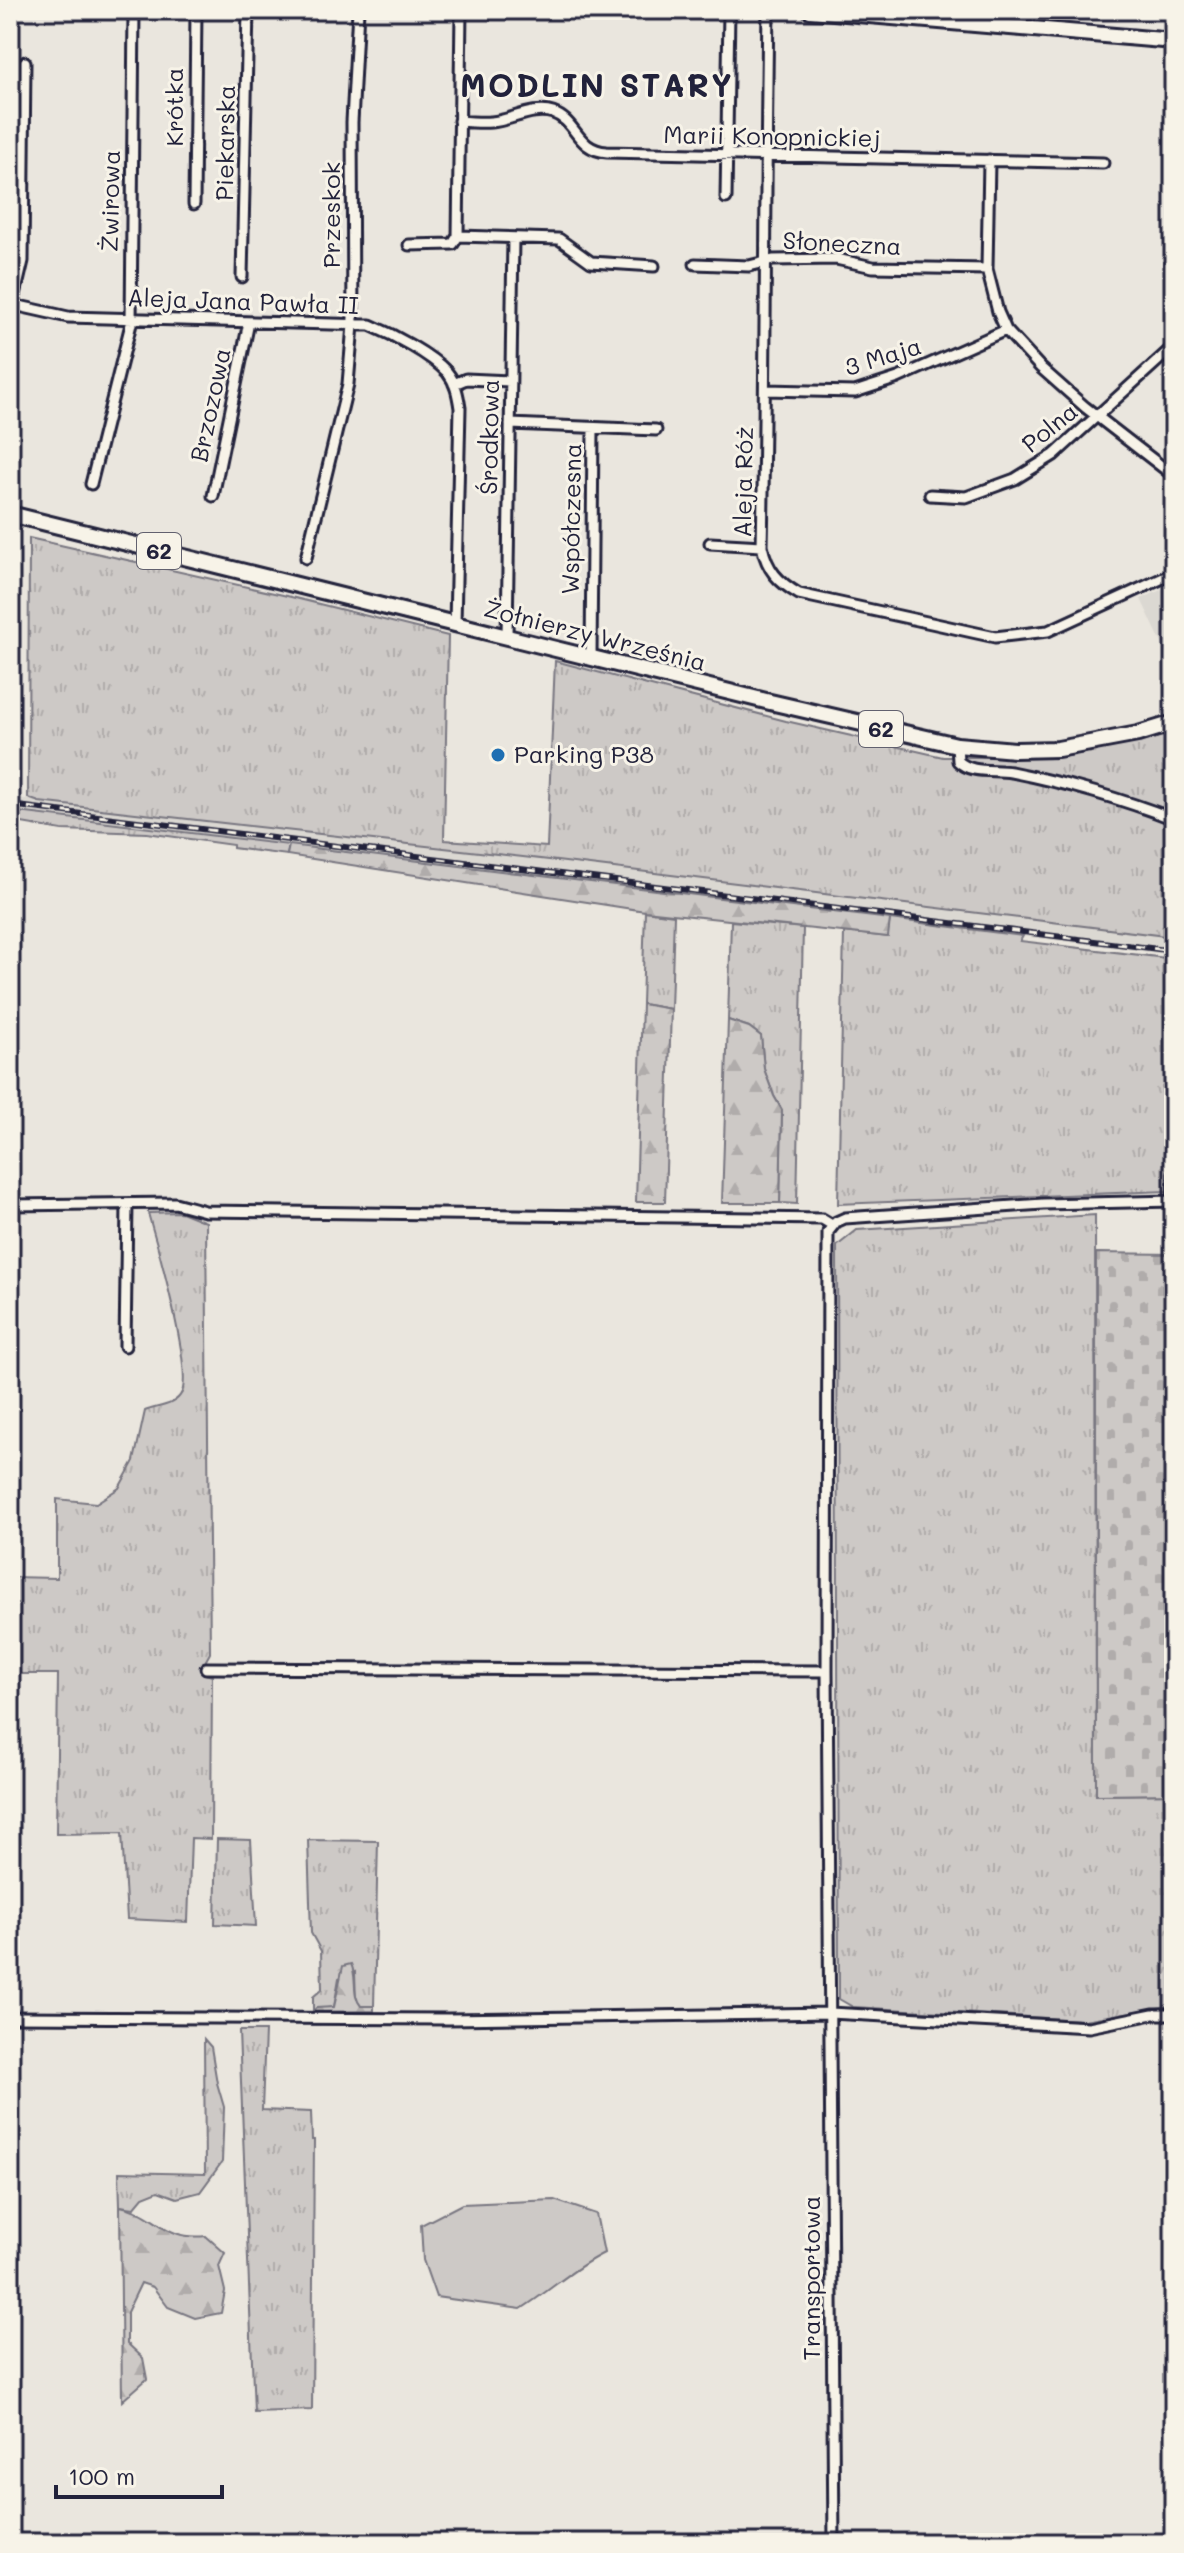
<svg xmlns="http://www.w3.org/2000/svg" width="1184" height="2553" viewBox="0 0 1184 2553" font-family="Mali,sans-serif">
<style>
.built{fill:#dbd8d2}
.grass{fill:url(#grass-tufts);stroke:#787680;stroke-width:2}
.forest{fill:url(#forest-firs);stroke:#787680;stroke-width:2}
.cemetery{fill:url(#cemetery-stones);stroke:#787680;stroke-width:2}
.park{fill:#cdc9c6;stroke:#787680;stroke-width:2}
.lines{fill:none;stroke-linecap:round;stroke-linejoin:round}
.street-casing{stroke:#22223b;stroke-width:15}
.secondary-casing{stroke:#22223b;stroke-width:20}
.primary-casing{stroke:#22223b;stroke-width:20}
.street{stroke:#f7f3e8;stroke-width:9}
.secondary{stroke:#f7f3e8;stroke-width:14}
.primary{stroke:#f7f3e8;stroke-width:14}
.rail-casing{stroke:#22223b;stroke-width:6}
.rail{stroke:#f7f3e8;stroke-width:3;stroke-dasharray:9;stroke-linecap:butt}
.poi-dot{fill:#1f6fb2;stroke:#f7f3e8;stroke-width:3}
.labels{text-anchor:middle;stroke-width:6;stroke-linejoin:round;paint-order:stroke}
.shield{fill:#f7f3e8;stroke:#62616f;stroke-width:2}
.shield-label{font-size:22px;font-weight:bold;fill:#22223b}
.street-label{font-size:24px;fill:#22223b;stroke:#f7f3e8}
.poi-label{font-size:24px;fill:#22223b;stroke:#f7f3e8;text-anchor:start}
.district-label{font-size:32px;font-weight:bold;letter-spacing:2px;fill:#22223b;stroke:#f7f3e8}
</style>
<defs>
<pattern id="grass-tufts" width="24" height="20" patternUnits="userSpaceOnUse" patternTransform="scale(2)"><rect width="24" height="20" fill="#cdc9c6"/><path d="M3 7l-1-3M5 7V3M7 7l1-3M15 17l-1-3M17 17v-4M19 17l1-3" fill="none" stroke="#b0acab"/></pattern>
<pattern id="forest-firs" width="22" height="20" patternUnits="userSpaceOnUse" patternTransform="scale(2)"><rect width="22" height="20" fill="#cdc9c6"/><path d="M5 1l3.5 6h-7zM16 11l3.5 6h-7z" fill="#b0acab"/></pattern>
<pattern id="cemetery-stones" width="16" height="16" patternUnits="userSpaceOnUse" patternTransform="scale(2)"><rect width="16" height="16" fill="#cdc9c6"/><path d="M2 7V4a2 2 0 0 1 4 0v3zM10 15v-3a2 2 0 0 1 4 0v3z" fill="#b0acab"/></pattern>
</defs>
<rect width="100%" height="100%" fill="#eae6de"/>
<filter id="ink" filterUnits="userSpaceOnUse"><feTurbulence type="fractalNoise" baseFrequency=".0125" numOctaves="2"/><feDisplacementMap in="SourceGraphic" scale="16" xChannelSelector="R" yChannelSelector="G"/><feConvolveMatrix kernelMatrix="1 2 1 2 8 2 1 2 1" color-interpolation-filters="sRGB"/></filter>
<g filter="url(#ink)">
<path class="built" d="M1174,584V669L1141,599Z
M10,796L39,802L549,860L1174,937V955L10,811Z"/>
<path class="grass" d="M29,538L283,595L448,636L444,840L547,847L555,661L786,721L943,757H1063L1174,734V937L549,860L39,802L28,798Z
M10,811L289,845L287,855L233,848V845L147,833L62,830L10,821Z
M645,911L674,915L671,1009L642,1004Z
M890,919L1023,936L1020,941L1174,959L1167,1191L838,1204L844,932L887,937Z
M731,921L803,928L797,1204L780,1203L782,1110L774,1096L764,1069L761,1036L749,1027L728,1020Z
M181,1212L206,1222L210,1653L205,1662V1674L212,1676L211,1839L191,1838L188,1922L127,1919L122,1833L56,1834L58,1674H10V1577L57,1578V1499L96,1503L119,1488L134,1461L145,1411C157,1406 176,1406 182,1392C192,1368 157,1243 148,1213Z
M1095,1215L1096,1795L1174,1794V2005L1084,2020L853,2007L839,1999L837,1246L857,1230Z
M217,1839L251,1840L256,1926L215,1924Z
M308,1840L378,1841L374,2006H360L356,2001L355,1972L339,1978L334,2007L313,2010V1997L322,1989L321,1951L311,1933Z
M239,2031H265L262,2110L311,2112L312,2140H314L312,2410L254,2412Z
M204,2039L211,2047L217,2083L224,2107L222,2162L200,2192L177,2198L158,2191L143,2197L134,2208L120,2206L119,2172L205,2174Z"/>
<path class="forest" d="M289,845L890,919L888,937L645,911L287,855Z
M642,1004L671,1009L665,1202H636Z
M728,1020L749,1027L761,1036L764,1069L774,1096L782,1110L780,1203H722Z
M351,1964C358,1978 351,1994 361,2006H374V2011L313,2012L316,2008L334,2007L343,1966Z
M120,2206C156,2212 163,2241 206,2236L225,2253L219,2266L225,2291L221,2313L195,2318L168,2307L153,2287L141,2283L127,2312V2343L143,2358L147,2379L122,2401Z"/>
<path class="cemetery" d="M1096,1253L1174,1254V1794L1096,1795Z"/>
<path class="park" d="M554,2200L596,2214L604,2253C573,2268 550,2291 521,2309L436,2297L423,2260L421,2225L462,2204Z"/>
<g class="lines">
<g class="street-casing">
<path id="street" d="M768,10C765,189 766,367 762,546C767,570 778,582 799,594L995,637L1048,631L1174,573
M459,121C470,122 481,123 491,122C511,121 533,106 553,113C577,121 576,150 607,152L1103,163
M989,160L987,269L998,312L1006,330L1041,368L1085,407L1174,476
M726,198L729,10
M194,204L196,10
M458,236L461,10
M458,236L559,239L591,262L654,266
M409,245L453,244L458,236
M695,264L749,266L773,260L836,259L873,267L987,269
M242,277L248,10
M10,304L68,317L370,325C394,335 430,354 447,372C456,383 458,395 460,408L455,624
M10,316L23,261L25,62
M454,384L466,379L510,381
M766,390L855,392L898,378L1006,330
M510,424L656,430
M91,484L131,324L134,10
M930,495L966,497L1015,479L1054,455L1174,346
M213,496L249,322
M710,543L762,546
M306,558L348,384L353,325L352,122L358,10
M507,636L513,238
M591,657L593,429
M957,745L958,761C971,774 993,769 1011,772C1066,783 1122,799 1174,819
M1173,1201L1174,1173
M10,1205L175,1203L205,1211L822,1219L832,1225
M125,1346L127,1204
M206,1668L827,1671
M10,2017L448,2019L830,2013L1089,2027L1153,2014H1174
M834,2543L827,1671L828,1232L836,1222L845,1218L1043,1204L1174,1201"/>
</g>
<g class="secondary-casing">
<path id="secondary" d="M810,10L1174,41"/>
</g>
<g class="primary-casing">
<path id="primary" d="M10,514L770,702L957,745L1015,750L1058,749L1138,734L1174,723"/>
</g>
<use href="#street" class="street"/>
<use href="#secondary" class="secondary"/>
<use href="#primary" class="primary"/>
<g class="rail-casing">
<path id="rail" d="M10,805L1174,951"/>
</g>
<use href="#rail" class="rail"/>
</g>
</g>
<circle class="poi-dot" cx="498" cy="755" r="8"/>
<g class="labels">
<g class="shield">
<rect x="137" y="533" width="44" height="36" rx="6"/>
<rect x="859" y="711" width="44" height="36" rx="6"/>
</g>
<g class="shield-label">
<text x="159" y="559">62</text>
<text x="881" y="737">62</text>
</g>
<g class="street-label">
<text transform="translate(175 107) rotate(-90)" y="8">Krótka</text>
<text transform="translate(772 137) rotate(1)" y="8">Marii Konopnickiej</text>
<text transform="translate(226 143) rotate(-89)" y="8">Piekarska</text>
<text transform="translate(111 201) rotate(-89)" y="8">Żwirowa</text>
<text transform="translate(332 215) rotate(-90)" y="8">Przeskok</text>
<text transform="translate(842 244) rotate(3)" y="8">Słoneczna</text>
<text transform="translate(243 302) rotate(2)" y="8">Aleja Jana Pawła II</text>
<text transform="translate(883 357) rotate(-17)" y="8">3 Maja</text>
<text transform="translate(211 405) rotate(-78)" y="8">Brzozowa</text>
<text transform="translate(1050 428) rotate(-39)" y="8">Polna</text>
<text transform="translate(490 437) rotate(-89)" y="8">Środkowa</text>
<text transform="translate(744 482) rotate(-89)" y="8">Aleja Róż</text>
<text transform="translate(572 519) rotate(-89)" y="8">Współczesna</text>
<text transform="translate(595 636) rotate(14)" y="8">Żołnierzy Września</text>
<text transform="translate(812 2278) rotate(-90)" y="8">Transportowa</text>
</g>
<g class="poi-label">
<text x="514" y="763">Parking P38</text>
</g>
<g class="district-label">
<text x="597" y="97">MODLIN STARY</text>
</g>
</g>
<rect width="1184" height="2553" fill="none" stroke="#f7f3e8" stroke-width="40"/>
<rect x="20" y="20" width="1144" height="2513" fill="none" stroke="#22223b" stroke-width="3" filter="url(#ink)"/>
<path d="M56 2485v12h166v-12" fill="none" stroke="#22223b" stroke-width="4"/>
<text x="68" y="2485" font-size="24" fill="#22223b" stroke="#f7f3e8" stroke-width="6" paint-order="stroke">100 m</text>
</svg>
